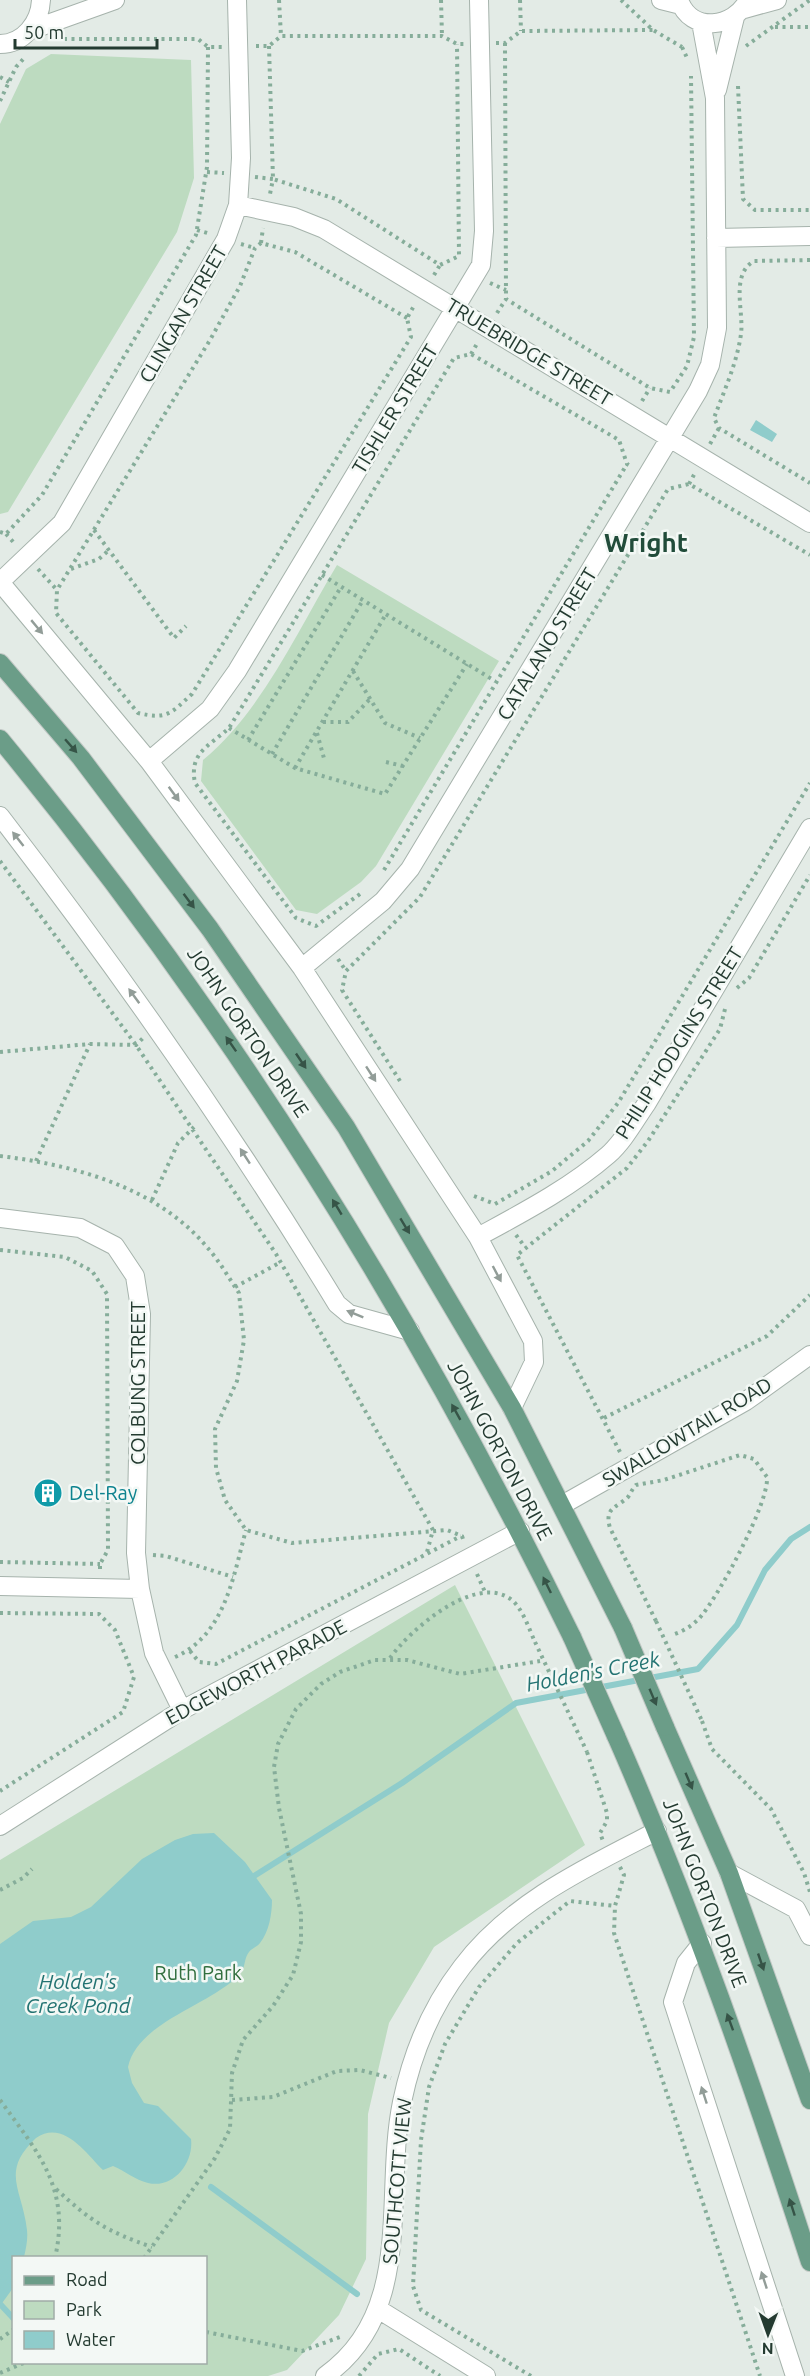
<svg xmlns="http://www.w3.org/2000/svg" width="810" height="2376" viewBox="0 0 810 2376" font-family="Ubuntu,sans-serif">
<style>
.green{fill:#bddbc0;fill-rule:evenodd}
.water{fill:#8fcccb}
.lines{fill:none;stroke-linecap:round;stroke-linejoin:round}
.stream{stroke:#8fcccb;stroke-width:6}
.minor-casing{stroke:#a6b3ac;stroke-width:20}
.major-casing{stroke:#c2c8c5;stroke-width:20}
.path{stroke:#86ad9a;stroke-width:4;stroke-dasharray:3 4.5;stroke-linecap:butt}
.minor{stroke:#fff;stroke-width:18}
.major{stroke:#6b9d88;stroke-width:18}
.major-bridge-casing{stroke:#c2c8c5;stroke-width:20;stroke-linecap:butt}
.path-bridge{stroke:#86ad9a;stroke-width:4;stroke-dasharray:3 4.5;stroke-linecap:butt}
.major-bridge{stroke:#6b9d88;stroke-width:18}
.oneway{fill:#929d98}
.oneway2{fill:#365447}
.labels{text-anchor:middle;stroke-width:5;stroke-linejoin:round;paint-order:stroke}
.street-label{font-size:20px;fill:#243b31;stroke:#f3f8f5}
.culture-label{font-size:20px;fill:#0d838f;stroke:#f3f8f5;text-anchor:start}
.park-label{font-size:20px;fill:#316f3e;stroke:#f3f8f5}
.water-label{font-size:21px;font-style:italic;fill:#237372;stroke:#f3f8f5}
.district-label{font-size:26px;font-weight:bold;fill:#214c3a;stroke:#f3f8f5}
</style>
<rect width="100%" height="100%" fill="#e3ebe6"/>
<path class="green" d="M51,54L191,60L194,178L177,232L8,512L0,514V124L26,69Z
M337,565L499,661L376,866L361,882L317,914L296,910L201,781L203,760C262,711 298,630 337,565Z
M455,1585L585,1845L434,1947L389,2023L368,2114L366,2259L339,2315L287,2370L268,2376H0V1860ZM14,2258H206V2362H14Z"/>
<path class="water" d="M756,420L777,434L772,442L750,430Z
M214,1833L245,1862L272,1900C272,1914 269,1932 260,1943C257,1947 252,1948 249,1952C245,1957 245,1964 243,1969C239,1976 230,1984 223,1988C194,2009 136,2028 128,2067L132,2083L144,2103L158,2106L191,2139C194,2163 173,2189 148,2183C135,2180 125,2171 113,2166L103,2170C86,2153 63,2119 36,2138C0,2172 22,2188 27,2230C28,2240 26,2248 24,2257L14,2258L13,2288L0,2306V1944L33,1921L71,1917L91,1907L142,1859L175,1840L193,1834Z"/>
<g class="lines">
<path class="stream" d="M254,1876L402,1783L516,1703L698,1669L737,1625L765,1570L791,1539L810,1527
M211,2187L357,2294
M1,2305L14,2319"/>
<g class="minor-casing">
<path id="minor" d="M237,0L241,158L238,205L226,239L62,523L0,582L149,761L302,968L478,1237L533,1341L534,1362L512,1408
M661,0L681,5
M679,0C691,34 734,28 748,0
M744,9L777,0
M31,30L115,0
M0,44C24,44 40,22 41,0
M717,90L735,17
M238,205L294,217L324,229L810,523
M716,238L810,236
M149,761L210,709L237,671L481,265L484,231L479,0
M0,816C121,973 234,1135 337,1304L349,1314L410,1331
M302,968L383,901L410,869L698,391L710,365L717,328L715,98L701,22
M0,1218L80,1228L115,1246L135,1276L141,1314L136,1553L140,1589L154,1653L182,1710
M478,1237C522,1213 570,1188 608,1155C624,1141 635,1120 647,1103L810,828
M562,1505L746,1401L810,1355
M0,1586L140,1589
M0,1826L182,1710L520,1531
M729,1873L796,1909L810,1936
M702,1943L686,1963L673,2002L795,2376
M378,2309L486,2376
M325,2376C416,2312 383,2195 402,2102C412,2054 432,2006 462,1967C511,1902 587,1867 657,1831"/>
</g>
<g class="major-casing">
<path id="major" d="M0,663L81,758L210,929L346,1127L512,1408L623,1628
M0,739C229,1017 414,1314 572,1637
M665,1727L729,1873L810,2100
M616,1736C692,1909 752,2083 810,2262"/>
</g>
<path class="path" d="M279,0L281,36
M441,0L442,36
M520,0L521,31
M621,0L653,30L682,47
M775,27H810
M64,39H198L208,47H222
M496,43H505L521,31L653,30
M505,43L506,299L650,388L670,392L687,366L694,337L691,76
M256,46H269L281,36H442L457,44H465
M269,46L273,179L336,199L440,265L459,256L457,44
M746,46L810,0
M682,47L688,60
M0,77L9,82
M738,86L743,199L755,210H810
M0,101L16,67L26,56
M207,172L224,173
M255,177L273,179L270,194
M197,230L211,234
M261,243L263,228
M241,244L255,248
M810,260L754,261C730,275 744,311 741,334C737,363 724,391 714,418L719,428L810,483
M434,275L440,265
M490,283L506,290
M497,313L506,299
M407,318L295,252L261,243L255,248L240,286L210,340L57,590L56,613L138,713C168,720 171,713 192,694L411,337L407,318L415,304
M471,354L478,342
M642,401L650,388
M710,444L719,428
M689,484L696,471
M94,530L174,638L186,626
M0,532L6,534L42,495L196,235L207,167L208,47
M6,534L16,545
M38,569L57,590
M71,569L99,559L108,551
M322,575L495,681
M353,671L385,723L420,738
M323,722H348L370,699
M229,728L295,768L385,794L467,664
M317,733L325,762
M248,740L341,587
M272,754L363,600
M386,762L403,766
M295,768L386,614
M0,861L136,1045L276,1254L433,1530L427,1552
M384,870L627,464
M360,894L316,926L296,918L195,783C189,753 208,747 229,728L454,358L471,354L619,440L627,464L632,467
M338,959L346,971
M737,988L749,978L810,875
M0,1052L90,1044L136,1045L143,1038
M400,1081L342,990L346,971L420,897L668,489L689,484L810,555
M0,1156C74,1165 156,1187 206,1246C217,1258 226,1273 235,1287L239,1293L244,1340L237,1381L215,1429L216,1468L225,1500L246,1530L292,1543L447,1530L462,1536L464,1542
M36,1161L90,1044
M474,1196L495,1204L552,1171L588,1141L618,1103L810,783
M152,1200L178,1143L194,1127
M516,1235L525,1247
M0,1250L65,1257L92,1271L107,1294L108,1550L100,1564V1572
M235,1287L281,1262
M604,1418L767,1336L810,1295
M620,1452L517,1255L627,1168L648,1141L720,1029L725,1009
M153,1555L166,1556L233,1577
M0,1562L100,1564
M477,1574L485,1592
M0,1613L99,1614L115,1630L134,1677L123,1712L0,1791
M656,1621L610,1528C604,1507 617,1508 628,1497C631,1493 632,1489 636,1485L664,1480L740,1455L754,1459L767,1477C769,1503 720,1593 702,1615C694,1625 684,1631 672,1635
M190,1651L199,1662L216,1664L461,1536
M175,1657C225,1635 233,1577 246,1530
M390,1658C410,1630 473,1575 509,1598C522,1606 529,1629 535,1642
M702,1721L712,1749L771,1809L804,1873L810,1892
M587,1752L607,1813V1821L600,1833L603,1841
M620,1867L624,1875L615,1906L614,1933L760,2376
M0,1890L23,1878L32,1869
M0,2100C38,2153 71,2188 55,2258
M232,2100L273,2097L337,2071L360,2070L391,2078
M56,2189C92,2222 106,2231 152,2247
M144,2258L215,2158L230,2129L232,2073L243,2040L273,2006L293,1975L301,1942V1914L279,1808L274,1767L278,1744L296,1709L321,1684L340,1672L375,1660H407L460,1674L540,1661
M206,2332L302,2351L340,2337
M0,2339L14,2329
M0,2373L26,2362
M359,2376L378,2354L399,2349L440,2376
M531,2376L421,2310L413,2286L421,2140L429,2087L445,2044L479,1987L517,1943L570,1901L615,1906"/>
<use href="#minor" class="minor"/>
<use href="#major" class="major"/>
<g class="major-bridge-casing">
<path id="major-bridge" d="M623,1628L665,1727
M572,1637L616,1736"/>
</g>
<path class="path-bridge" d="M656,1621L702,1721
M535,1642L587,1752"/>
<use href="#major-bridge" class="major-bridge"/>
</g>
<defs><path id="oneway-solid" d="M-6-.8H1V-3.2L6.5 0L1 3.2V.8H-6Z" transform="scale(1.5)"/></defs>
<g class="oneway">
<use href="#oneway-solid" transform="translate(37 627) rotate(50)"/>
<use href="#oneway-solid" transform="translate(174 794) rotate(54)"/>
<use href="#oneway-solid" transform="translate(18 839) rotate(-128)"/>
<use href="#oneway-solid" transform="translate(134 996) rotate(-126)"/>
<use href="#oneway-solid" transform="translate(371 1074) rotate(57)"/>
<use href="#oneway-solid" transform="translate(245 1156) rotate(-123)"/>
<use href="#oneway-solid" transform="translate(497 1274) rotate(62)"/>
<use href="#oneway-solid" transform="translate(355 1314) rotate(-158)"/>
<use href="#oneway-solid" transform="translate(704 2095) rotate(-108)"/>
<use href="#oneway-solid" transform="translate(764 2280) rotate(-108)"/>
</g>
<g class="oneway2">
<use href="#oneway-solid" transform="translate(71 746) rotate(49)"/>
<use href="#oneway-solid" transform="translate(189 901) rotate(53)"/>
<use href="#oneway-solid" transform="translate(231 1044) rotate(-125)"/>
<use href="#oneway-solid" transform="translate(301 1061) rotate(56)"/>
<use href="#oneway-solid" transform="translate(337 1207) rotate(-121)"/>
<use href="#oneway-solid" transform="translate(405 1226) rotate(59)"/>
<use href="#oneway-solid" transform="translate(456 1412) rotate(-119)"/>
<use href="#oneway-solid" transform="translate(547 1585) rotate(-116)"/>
<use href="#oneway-solid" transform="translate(653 1697) rotate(67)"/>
<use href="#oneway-solid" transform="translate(689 1781) rotate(67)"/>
<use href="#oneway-solid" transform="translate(761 1962) rotate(71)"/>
<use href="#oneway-solid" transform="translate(730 2022) rotate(-110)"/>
<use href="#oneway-solid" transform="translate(792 2207) rotate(-108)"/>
</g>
<defs>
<g id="building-disc" transform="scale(1.5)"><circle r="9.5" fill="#0f9aa8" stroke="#f3f8f5"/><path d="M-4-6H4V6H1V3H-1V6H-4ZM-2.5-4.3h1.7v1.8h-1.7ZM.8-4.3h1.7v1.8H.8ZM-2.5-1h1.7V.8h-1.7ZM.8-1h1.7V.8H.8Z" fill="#fff"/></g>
</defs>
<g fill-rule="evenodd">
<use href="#building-disc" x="48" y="1493"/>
</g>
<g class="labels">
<g class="street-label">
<text transform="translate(183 314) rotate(-60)" y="7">CLINGAN STREET</text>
<text transform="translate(529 352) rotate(31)" y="7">TRUEBRIDGE STREET</text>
<text transform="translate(395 409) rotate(-59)" y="7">TISHLER STREET</text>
<text transform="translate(547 644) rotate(-59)" y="7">CATALANO STREET</text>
<text transform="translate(248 1032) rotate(56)" y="7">JOHN GORTON DRIVE</text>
<text transform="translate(679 1043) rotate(-58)" y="7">PHILIP HODGINS STREET</text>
<text transform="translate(138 1383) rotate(-90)" y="7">COLBUNG STREET</text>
<text transform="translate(687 1432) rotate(-31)" y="7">SWALLOWTAIL ROAD</text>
<text transform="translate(500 1450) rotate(62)" y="7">JOHN GORTON DRIVE</text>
<text transform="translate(256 1672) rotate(-28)" y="7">EDGEWORTH PARADE</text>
<text transform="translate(705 1893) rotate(69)" y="7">JOHN GORTON DRIVE</text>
<text transform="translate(397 2181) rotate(-85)" y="7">SOUTHCOTT VIEW</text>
</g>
<g class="culture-label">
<text x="69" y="1500">Del-Ray</text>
</g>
<g class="park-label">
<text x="198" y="1980">Ruth Park</text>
</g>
<g class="water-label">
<text transform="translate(593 1672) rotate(-11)" y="7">Holden's Creek</text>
<text x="78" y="1989">Holden's<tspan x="78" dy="24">Creek Pond</tspan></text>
</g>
<g class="district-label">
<text x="646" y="552">Wright</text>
</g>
</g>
<rect x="12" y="2256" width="195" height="108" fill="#f3f8f5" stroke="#a0aca7" stroke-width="1.5"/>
<rect x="24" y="2276" width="30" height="9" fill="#6b9d88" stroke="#a0aca7" stroke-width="1.5"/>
<text x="66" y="2286" font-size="18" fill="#243b31">Road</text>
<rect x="24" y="2301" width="30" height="18" fill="#bddbc0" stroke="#a0aca7" stroke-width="1.5"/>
<text x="66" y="2316" font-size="18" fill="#243b31">Park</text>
<rect x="24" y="2331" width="30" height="18" fill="#8fcccb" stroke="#a0aca7" stroke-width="1.5"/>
<text x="66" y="2346" font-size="18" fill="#243b31">Water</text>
<g transform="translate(768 2334) rotate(181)" stroke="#f3f8f5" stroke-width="4.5" paint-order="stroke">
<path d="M0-4.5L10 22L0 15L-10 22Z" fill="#243b31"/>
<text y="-9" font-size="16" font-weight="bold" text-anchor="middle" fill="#243b31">N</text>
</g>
<path d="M15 39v9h142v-9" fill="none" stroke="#243b31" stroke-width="3"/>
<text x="24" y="39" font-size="18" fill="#243b31" stroke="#f3f8f5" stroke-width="4.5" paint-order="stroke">50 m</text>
</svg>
